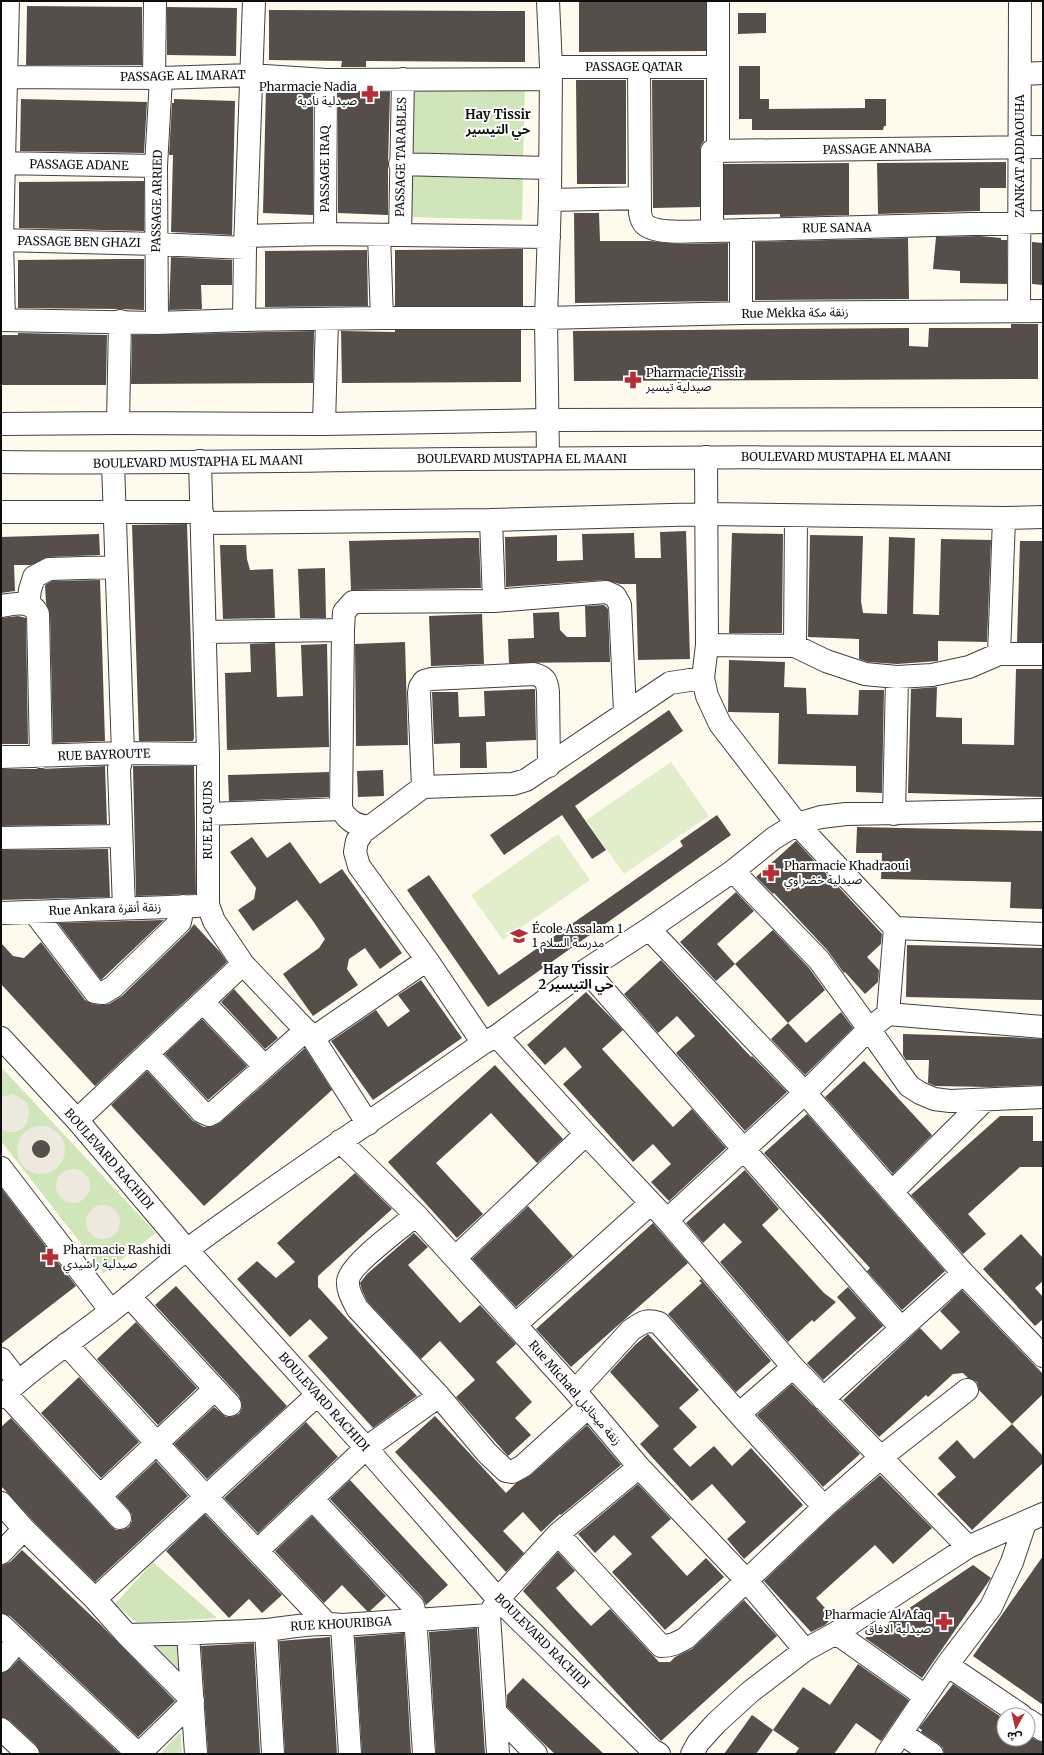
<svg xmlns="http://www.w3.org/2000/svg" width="1044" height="1755" viewBox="0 0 1044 1755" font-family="Merriweather,'Noto Sans Arabic',serif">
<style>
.green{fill:#d0e6ba}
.pitch{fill:#e2eecb}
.plaza{fill:#ede9de}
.building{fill:#554e4a}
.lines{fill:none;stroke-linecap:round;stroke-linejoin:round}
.minor-casing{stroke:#404040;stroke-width:24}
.minor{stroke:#fff;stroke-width:22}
.labels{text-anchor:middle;stroke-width:4;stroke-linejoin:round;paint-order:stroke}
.street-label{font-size:12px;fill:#0d0d0d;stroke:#fff}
.poi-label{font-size:12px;fill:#0d0d0d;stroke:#fff;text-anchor:start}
.neighbourhood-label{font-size:13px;font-weight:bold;fill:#0d0d0d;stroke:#fff}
</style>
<rect width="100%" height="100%" fill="#fefbee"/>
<path class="green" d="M414,86L525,89L523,158L413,155Z
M412,174L523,177L522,220L411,217Z
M1,1067L156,1233L104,1273L1,1141Z
M153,1562L217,1618L137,1623L115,1604Z
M177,1644L178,1668L154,1646Z
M179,1733L181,1735L182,1754H160Z"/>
<path class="pitch" d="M671,762L709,816L624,874L586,820Z
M558,834L590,880L503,940L471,895Z"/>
<path class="plaza" d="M12,1094L19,1097L25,1101L29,1108V1115L27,1122L23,1128L16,1132H9L1,1130V1097Z
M17 1150a24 24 0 1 1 48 0a24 24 0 1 1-48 0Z
M56 1186a17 17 0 1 1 34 0a17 17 0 1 1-34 0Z
M86 1222a17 17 0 1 1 34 0a17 17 0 1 1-34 0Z"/>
<path class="building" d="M579,1H706V51L579,52Z
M27,6L142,7V65H26Z
M167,7L237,8L236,56L167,55Z
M269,10L525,11V62L366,61V67H341L342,61L269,60Z
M738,13H766V33L738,34Z
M739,66H760V99H769V109L865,108V99H886V126H884L883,130H752V119H739Z
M576,80H626V184H577Z
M652,80H704V141L701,145L700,151V207L653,208Z
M266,88L313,92V215L263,213Z
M338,92H390L388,164V215L338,213Z
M21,99L147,102L144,153L20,151Z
M174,99L235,101L232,235L171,232L173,155H169L172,103H174Z
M1006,162V188H980V211L878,214L877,163Z
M849,163V215L780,217V214L724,215V164Z
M144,181V231L19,228V182Z
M574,213H599L600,241H650L678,244L728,243V301L575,303Z
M980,236L1001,238V240H1007V284L960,283V271L933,269L936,237Z
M908,238L909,299L755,300V242Z
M1032,242L1043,243V285L1032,284Z
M523,249V306H395V250Z
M367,250L368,306L265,307V251Z
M171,257L232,260V285H201L202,309L169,310Z
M120,259H144V310L121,309L18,308V260Z
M1011,324H1038V379L574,381L573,331L909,328V346L928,347L929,328H1011Z
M395,330H521V382L342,383L341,331L395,332Z
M314,331L313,383L131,384L132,335Z
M18,333L107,335L106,385H1V335H18Z
M187,524L194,738L193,741H139L132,525Z
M686,531L690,659L638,660L636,584H620L605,580L506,587L505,537L557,535V561L583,560L582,534L634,533L635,558H661L660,532Z
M732,533L783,534L782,633H729Z
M99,534L100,555L49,557L31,565H14L15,591L1,593V537Z
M810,535L863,536L861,601L863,613L887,614L889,537L915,538L913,614L939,615L941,539L991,540L987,642L938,641V661L897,664L868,662L859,659V639L808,637Z
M466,538H479L481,588L351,590L349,541Z
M1020,541H1043V642H1017Z
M220,545H246L247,559L250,570L273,569L275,618L223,619Z
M325,568L326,618H300L298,569Z
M100,580L105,741L53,743L50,614L46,603L45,585L52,581Z
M604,605L608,609L610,662L509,663L508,639L534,638L533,613L559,612L560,630L567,637H586L585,606Z
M482,614L484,664L431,666L429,616Z
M18,616L26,618L28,744H1V618Z
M405,642L408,745L356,746L355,644Z
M275,643L277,697L303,696L301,645L327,644L329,747L227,750L225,673L251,672L250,644Z
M729,660L785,662L784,687L806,688L807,714L858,715L859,690H884L882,793L856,792V766L778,764L779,713L728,712Z
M1016,669H1043V797L908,793L911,689L937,687L936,717L962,718V744L1014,745Z
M535,689L536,740L486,742L487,768H460V743L434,744L432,692H458L459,717L485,716L484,691Z
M669,710L683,731L575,806L606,850L592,859L562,815L504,855L490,835Z
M105,766L107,824L1,826V769H42Z
M133,766H194L196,894L136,896Z
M383,770L384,796L358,797L357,771Z
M329,772V797L229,801L228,775Z
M717,815L731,835L488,1007L407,890L429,875L499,975L683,846L680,841Z
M857,827L1043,831V909L1010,908L1011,882L881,879L882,853H856Z
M252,837L267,858L290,842L320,884L342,869L402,953L380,969L365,948L349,959L347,969L358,985L313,1016L283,974L319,948L325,939L313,921L297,900L253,931L238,910L254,899L256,888L230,852Z
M796,841L882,934L881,944L867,957L879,970L878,982L865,994L845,972L844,973L828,951L774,893L773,894L756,877Z
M108,849L110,897L1,900V850Z
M736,892L754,911L717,944L735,964L716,981L680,942Z
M164,920L101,980L58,923Z
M194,924L220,952L227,962L95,1086L1,984V943L13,956L24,958L41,942L85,1000L93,1004L101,1005L109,1004L122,996L189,931Z
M773,930L809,968L825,990L788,1023L735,964Z
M907,945L1043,948V1000L906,997Z
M661,960L751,1057L752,1056L787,1092L745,1131L676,1053L695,1036L677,1016L658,1033L624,994Z
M421,980L462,1038L373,1100L331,1041L376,1010L388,1027L410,1011L398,995Z
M234,989L278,1038L265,1049L221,1002Z
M586,992L623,1030L602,1049L673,1127L692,1109L726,1148L669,1201L651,1182L671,1164L653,1144L633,1162L616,1143L563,1084L582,1067L565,1047L545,1065L527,1045Z
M841,1012L853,1028L805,1075L771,1039L788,1023L806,1043Z
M202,1019L247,1066L208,1100L165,1054Z
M903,1034L1009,1037L1043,1039V1085L989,1087L935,1086L928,1083L929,1060H906L903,1055Z
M305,1048L332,1090L204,1206L111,1105L147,1071L193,1121L204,1127L214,1126L221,1122Z
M864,1061L932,1135L893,1174L825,1097Z
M495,1065L563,1139L537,1163L491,1113L436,1163L483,1214L457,1238L388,1162Z
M807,1114L945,1271L902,1310L867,1271L870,1268L764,1153Z
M1000,1116H1033V1141H1043V1167H1020L968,1214L986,1234L963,1254L911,1195Z
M32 1149a9 9 0 1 1 18 0a9 9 0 1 1-18 0Z
M745,1170L779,1209L762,1225L824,1293L836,1302L814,1322L812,1320L788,1342L720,1262L742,1242L724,1223L703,1243L686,1223Z
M355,1173L392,1209L318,1276V1287L417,1396L373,1428L308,1356L328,1338L310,1319L290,1337L237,1279L257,1261L276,1278L295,1262L277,1243Z
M1,1188L76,1286L1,1344Z
M528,1206L573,1256L516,1307L472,1259Z
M653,1223L688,1263L571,1367L536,1329Z
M414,1233L428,1247L408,1265L460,1323L480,1305L516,1344L496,1362L532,1402L515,1418L531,1435L508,1456L456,1397L475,1380L440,1341L421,1359L367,1301L362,1290L360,1283L367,1274Z
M1021,1234L1043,1258V1281L1035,1288L1043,1297V1319L1035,1326L983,1269Z
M701,1279L771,1361L736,1392L668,1314L702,1283L699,1281Z
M176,1286L287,1406L207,1479L174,1444L214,1407L226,1417H232L239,1414L242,1408V1403L239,1396L155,1305Z
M848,1287L883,1326L823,1380L807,1363L856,1318L837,1297Z
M962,1290L1043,1374V1394L1012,1424L1043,1456V1463L972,1530L937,1494L956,1477L938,1458L957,1440L974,1459L1012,1424L979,1390L977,1382L968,1378L963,1373L953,1374L928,1397L926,1395L879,1437L843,1400L920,1328L941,1350L960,1332L940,1311Z
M136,1322L197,1388L158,1425L97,1359Z
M648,1334L699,1390L679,1408L697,1427L673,1449L690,1467L714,1446L732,1466L751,1448L803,1505L744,1559L727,1539L746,1522L712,1484L692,1501L640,1444L659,1426L610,1372L635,1345Z
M79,1377L139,1442L101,1478L41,1413Z
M792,1384L860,1454L823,1487L757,1415Z
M435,1416L506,1493L516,1483L531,1475L587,1425L621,1465L561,1515L560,1514L541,1532L523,1512L503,1531L524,1553L506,1572L395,1452Z
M11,1418L111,1526L116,1530H123L129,1527L132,1521V1515L129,1510L117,1497L156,1461L188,1496L95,1582L37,1525L1,1486V1427Z
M306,1422L338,1457L258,1533L224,1498Z
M880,1475L932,1528L893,1564L875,1545L816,1598L833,1617L825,1625L811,1632L764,1581L832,1516Z
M350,1480L448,1585L426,1605L422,1597L330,1499Z
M638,1484L671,1519L651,1537L687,1576L706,1558L724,1577L665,1630L612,1572L632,1554L614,1535L595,1553L578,1534Z
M205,1514L282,1595L262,1613L249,1599L229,1618L166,1551Z
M312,1516L386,1596L370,1611H367L342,1585L324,1603L275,1551Z
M22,1550L101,1625L175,1701L138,1737L10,1616L1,1613V1566L10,1562Z
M558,1552L575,1571L556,1588L573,1607L591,1626L610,1609L659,1662H670L675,1657L692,1649L744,1600L777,1636L661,1741L523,1591Z
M1043,1556V1705L973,1656Z
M973,1565L991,1578L922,1678L865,1638Z
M477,1628L485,1754H436L429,1632Z
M404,1633L411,1754H362L355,1637Z
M330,1637L337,1754H285L279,1641Z
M254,1643L260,1754H208L201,1646Z
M19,1659L120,1754H40L36,1745L9,1720L1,1717V1673L10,1669Z
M858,1664L909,1700L881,1741L856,1723L834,1754H795L799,1748L773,1730L803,1687L830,1705Z
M523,1678L591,1742L604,1754H555L541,1741L507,1707V1695Z
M953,1684L1004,1719V1739H1028V1735L1036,1740L1043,1742V1754H944L943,1748L939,1744L921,1732L922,1730L919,1728Z
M752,1715L773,1730L756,1754H724Z"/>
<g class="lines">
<g class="minor-casing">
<path id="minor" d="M718,1V151
M551,67H718
M639,67L640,213C641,218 642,223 647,226C661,235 695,231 712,231L1043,222
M1021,74L1043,73
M7,77L161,78L251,75L326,80L550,79
M154,78L155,1
M1,163L156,166
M400,164L549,168
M550,200L640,198
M712,231V151L1043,147
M325,234L326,80
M379,235L382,318
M400,235L403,79
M246,236L325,234L549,237
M2,240L156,244L245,248
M1019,311L1020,1
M741,313V230
M1,320L157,323L244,320L382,318H546L741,313L1043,311
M4,320L2,240L8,1
M244,320L245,248L254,1
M157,323L156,166L161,78
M118,423L120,321
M1,424L118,423L324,424L547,420L1043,419
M324,424L327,320
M706,457L707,645L703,678L707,696L720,724L797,824L895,928L1043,934
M548,458L546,318L550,200L551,67L548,1
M200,461L208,754V905L214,921L243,964L313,1038L368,1124
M1,462C155,464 308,460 462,459C656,457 849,457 1043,458
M113,463L123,753L119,769L124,908
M1,512H202
M491,520L494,601
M202,523L491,520L707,514L1004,518L1043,517
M28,604L30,590L34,577L49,569L116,567
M1,606C15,604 31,599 38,614L41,757
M205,632L343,630L344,612L353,602L494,601L606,592L615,596L620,605L625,712
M707,645L795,646L826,661L865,674L897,677L932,675L969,667L999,654H1043
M795,646L796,516
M999,654L1004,518
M1,757L123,753L208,754
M423,787L419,693L420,687L424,681L431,679L534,674C545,677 547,681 548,692L549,766
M341,809L343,630
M208,814L341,809C348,821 355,825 369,827
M894,814L897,677
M1,838L121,836
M733,871L819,960L869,1029L909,1086L920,1093L934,1099L950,1101L1043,1097
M34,912L95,992L103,993L113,987L180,922L183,906
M1,913L197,906
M649,929L805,1093L963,1273L1043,1356
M586,970L901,1328
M203,1002L265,1067
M888,1014L895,928
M497,1036L586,1134L667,1220L793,1367L968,1547
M1,1038L77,1120L187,1250L366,1448L498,1599L652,1750L659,1754
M313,1038L427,960
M483,1043L427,960L359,866L355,852L357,841L363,832L423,787L513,784L526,780L670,683L703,678
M148,1054L202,1112L209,1115L213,1113L306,1030
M77,1120L243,964
M340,1141L416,1215L455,1258L575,1391L639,1467L747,1581L805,1650
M1,1168L111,1311
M892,1192L985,1100
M416,1215C402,1227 349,1265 348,1281C347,1290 353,1300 357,1308L439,1396L487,1453L506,1471L512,1472L523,1466L588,1407
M667,1220L805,1093L869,1029L888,1014L1043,1027
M455,1258L586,1134
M129,1296L230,1405
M515,1325L651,1203
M66,1344L207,1498L326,1623
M1,1359L18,1381
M575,1391L631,1330C643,1322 646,1319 659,1323L739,1414L824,1507
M5,1393L120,1518
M1,1397C35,1365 74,1340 111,1311C137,1291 161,1268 188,1249C285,1178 385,1112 483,1043L497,1036L586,970L649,929L733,871L774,838L797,824L821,817L846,814L1043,810
M823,1399L963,1273
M739,1414L793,1367
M100,1496L215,1389
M310,1501L319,1506L413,1606L415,1614L424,1754
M1,1503L24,1529L95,1599L127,1635L193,1701L139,1754
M558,1534L661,1646C672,1646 677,1643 686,1638L824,1507L880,1458L967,1390
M258,1550L366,1448L439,1396
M1,1553L24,1529
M95,1599L317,1395
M489,1615L498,1754
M1,1625L138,1754
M342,1625L350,1754
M266,1630L273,1754
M836,1633L925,1696
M188,1634L196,1754
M127,1635C173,1634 219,1633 266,1630C291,1627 316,1622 342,1625L489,1615L498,1599L558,1534L639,1467
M1,1661L18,1641
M947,1665L1021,1715
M496,1713L536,1754
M1028,1720L1043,1730
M1,1729L28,1754
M901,1733L932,1754
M692,1754L698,1743L716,1723L750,1692L805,1650L836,1633L968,1547L1043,1514
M887,1754L947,1665L991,1607L1012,1562L1025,1523"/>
</g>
<use href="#minor" class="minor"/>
</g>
<defs>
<g id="pharmacy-bare" transform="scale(1.38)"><path d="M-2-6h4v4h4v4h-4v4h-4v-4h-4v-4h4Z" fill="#b42e33" stroke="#fff" stroke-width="2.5" paint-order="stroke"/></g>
<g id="school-bare" transform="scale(1.38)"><path d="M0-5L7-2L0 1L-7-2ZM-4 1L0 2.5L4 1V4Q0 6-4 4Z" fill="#b42e33" stroke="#fff" stroke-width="2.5" paint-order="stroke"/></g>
</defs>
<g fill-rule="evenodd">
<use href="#pharmacy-bare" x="370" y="94"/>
<use href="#pharmacy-bare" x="633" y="380"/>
<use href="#pharmacy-bare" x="771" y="873"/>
<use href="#school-bare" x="519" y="936"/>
<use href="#pharmacy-bare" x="50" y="1257"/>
<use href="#pharmacy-bare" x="944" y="1622"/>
</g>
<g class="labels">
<g class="street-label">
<text x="634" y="71">PASSAGE QATAR</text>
<text transform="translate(183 76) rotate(-1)" y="4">PASSAGE AL IMARAT</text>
<text transform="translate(877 149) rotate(-1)" y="4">PASSAGE ANNABA</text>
<text transform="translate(1020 156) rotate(-90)" y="4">ZANKAT ADDAOUHA</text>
<text transform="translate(401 157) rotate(-89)" y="4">PASSAGE TARABLES</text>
<text transform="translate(79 165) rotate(1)" y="4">PASSAGE ADANE</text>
<text transform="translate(325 169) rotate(-90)" y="4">PASSAGE IRAQ</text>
<text transform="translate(157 201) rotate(-89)" y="4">PASSAGE ARRIED</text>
<text transform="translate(837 228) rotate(-1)" y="4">RUE SANAA</text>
<text transform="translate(79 242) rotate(1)" y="4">PASSAGE BEN GHAZI</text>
<text transform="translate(795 313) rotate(-1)" y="4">Rue Mekka زنقة مكة</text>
<text x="846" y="461">BOULEVARD MUSTAPHA EL MAANI</text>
<text x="522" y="463">BOULEVARD MUSTAPHA EL MAANI</text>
<text transform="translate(198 462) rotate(-1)" y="4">BOULEVARD MUSTAPHA EL MAANI</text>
<text transform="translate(104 755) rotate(-2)" y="4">RUE BAYROUTE</text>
<text transform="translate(208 820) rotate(-90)" y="4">RUE EL QUDS</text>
<text transform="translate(105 909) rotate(-2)" y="4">Rue Ankara زنقة أنقرة</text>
<text transform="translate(109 1159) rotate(49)" y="4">BOULEVARD RACHIDI</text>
<text transform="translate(575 1393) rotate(49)" y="4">Rue Michael زنقة ميخائيل</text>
<text transform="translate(324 1402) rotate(48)" y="4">BOULEVARD RACHIDI</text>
<text transform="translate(341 1624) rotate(-3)" y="4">RUE KHOURIBGA</text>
<text transform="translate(542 1641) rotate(45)" y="4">BOULEVARD RACHIDI</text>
</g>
<g class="poi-label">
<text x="357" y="91" text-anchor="end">Pharmacie Nadia<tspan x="357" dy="14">صيدلية نادية</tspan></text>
<text x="646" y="377">Pharmacie Tissir<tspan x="646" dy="14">صيدلية تيسير</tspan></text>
<text x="784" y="870">Pharmacie Khadraoui<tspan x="784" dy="14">صيدلية خضراوي</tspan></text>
<text x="532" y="933">École Assalam 1<tspan x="532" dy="14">مدرسة السلام 1</tspan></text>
<text x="63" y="1254">Pharmacie Rashidi<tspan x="63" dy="14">صيدلية راشيدي</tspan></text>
<text x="931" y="1619" text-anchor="end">Pharmacie Al Afaq<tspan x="931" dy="14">صيدلية الافاق</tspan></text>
</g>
<g class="neighbourhood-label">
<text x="498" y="119">Hay Tissir<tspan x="498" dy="15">حي التيسير</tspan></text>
<text x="576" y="974">Hay Tissir<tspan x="576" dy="15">2 حي التيسير</tspan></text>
</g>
</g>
<rect width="1044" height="1755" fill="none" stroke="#0d0d0d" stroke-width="4"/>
<g transform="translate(1016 1727) rotate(188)"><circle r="19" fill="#ffffff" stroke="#9e9e9e"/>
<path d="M0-3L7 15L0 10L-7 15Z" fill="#b42e33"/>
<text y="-6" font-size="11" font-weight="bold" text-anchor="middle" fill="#0d0d0d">ش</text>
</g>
</svg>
